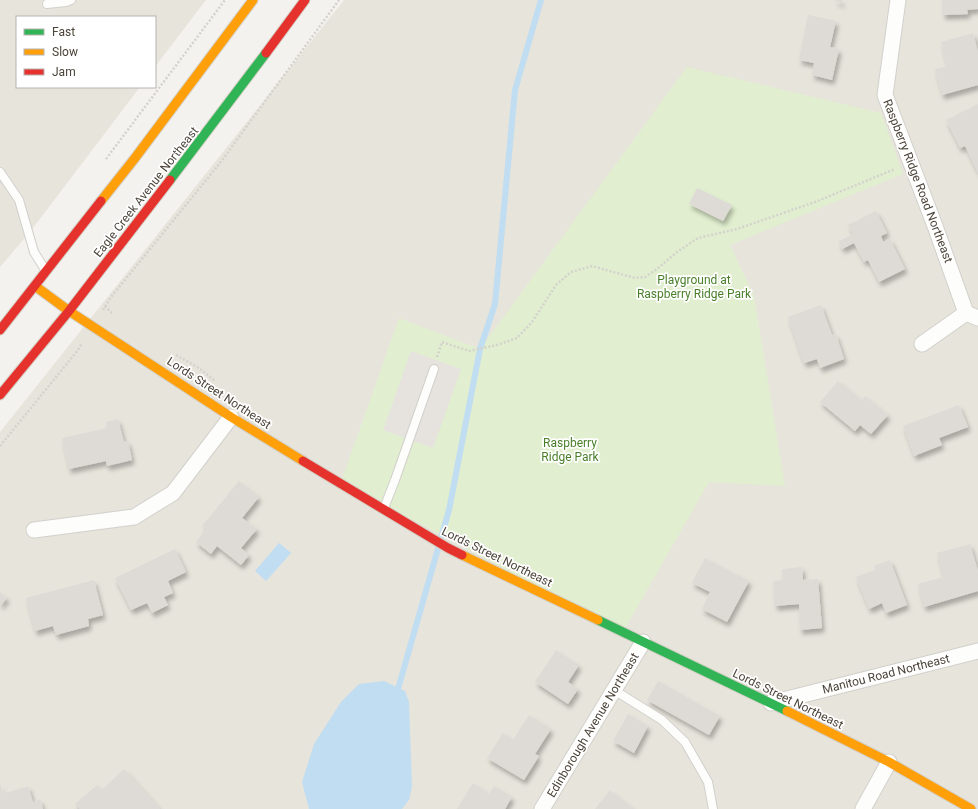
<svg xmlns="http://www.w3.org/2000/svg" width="978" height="809" viewBox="0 0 978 809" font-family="Roboto,sans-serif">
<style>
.residential{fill:#e7e4dc}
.green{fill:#e1eecf}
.parking{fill:#e6e3df}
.water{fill:#c0ddf1}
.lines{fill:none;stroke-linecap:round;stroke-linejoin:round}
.stream{stroke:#c0ddf1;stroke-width:6}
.building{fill:#dedbd6;filter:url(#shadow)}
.lane-casing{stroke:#d2d0cb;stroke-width:10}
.street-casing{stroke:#d2d0cb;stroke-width:17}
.fast-casing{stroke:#d3cfc5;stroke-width:11}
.slow-casing{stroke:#d3cfc5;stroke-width:11}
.jam-casing{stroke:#d3cfc5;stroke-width:11}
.path{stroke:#d3d2cc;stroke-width:2.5;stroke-dasharray:2 2;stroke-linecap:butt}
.lane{stroke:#fdfdfc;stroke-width:8}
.street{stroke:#fdfdfc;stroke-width:15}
.fast{stroke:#30b455;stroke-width:9}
.slow{stroke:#ff9f0a;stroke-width:9}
.jam{stroke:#e5322d;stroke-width:9}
.labels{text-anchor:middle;stroke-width:3.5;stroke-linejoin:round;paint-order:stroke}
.street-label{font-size:12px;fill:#4b4439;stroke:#fff}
.park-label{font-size:12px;fill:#4a7f2a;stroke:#fff}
</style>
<defs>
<filter id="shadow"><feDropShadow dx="2.5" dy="4.5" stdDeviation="2" flood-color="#0004"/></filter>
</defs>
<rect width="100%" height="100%" fill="#f4f2ee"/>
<path class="residential" d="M0,0H206L155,67V17H17V87H140L30,232L0,267Z
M344,0H978V809H0V432Z"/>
<path class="green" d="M687,67L881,113L903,174L730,245L754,296L785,486L709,482L623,632L341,482L399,318L480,349Z"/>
<path class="parking" d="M411,351L461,369L433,448L383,430Z"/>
<path class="water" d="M279,543L291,553L266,581L255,571Z
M384,681L405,691L409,702L412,787L409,800L402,809H309L302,782L314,744L341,702L359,684Z"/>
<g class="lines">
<path class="stream" d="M396,696L449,510L480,349L495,304L515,90L541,0"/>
</g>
<path class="building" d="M833,0H842V3Z
M942,0H978V9L967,10L968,14L943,15Z
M808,15L836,21L830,47L839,49L832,80L812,75L814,63L799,60Z
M973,33L978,52V85L942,95L935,69L947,66L941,42Z
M978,104V173L965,146L960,148L946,120Z
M697,188L732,205L723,221L689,204Z
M876,211L887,233L881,236L883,242L890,239L905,269L879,282L868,260L864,262L854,243L842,249L839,241L853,234L848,225Z
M821,305L832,335L836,334L844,359L820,368L817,359L804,363L788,317Z
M838,381L862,401L865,396L888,415L871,434L860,425L855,431L820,402Z
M959,405L968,427L939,438L942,445L914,456L903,426Z
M118,419L124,442L128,441L132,460L107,466L106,461L69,469L62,438L107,428L106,422Z
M239,481L259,497L242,518L257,529L241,548L249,555L241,565L217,546L211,554L196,542L206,529L202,526Z
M970,544L978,571V591L924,607L918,584L944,577L937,553Z
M175,549L186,572L168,581L173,593L164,597L168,605L152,613L147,603L131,610L115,578Z
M705,558L749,581L727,622L702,609L710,592L692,583Z
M890,560L907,605L886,613L882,603L869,609L856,577L875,570L874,566Z
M802,567L803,580L818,579L822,628L800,630L799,604L775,606L773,581L783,580L782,569Z
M94,580L103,615L88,619L89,626L56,635L53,626L35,631L26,598Z
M0,592L7,598L0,606Z
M556,650L579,665L568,682L578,689L568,704L535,682Z
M658,681L720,716L709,735L647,700Z
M628,714L648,726L634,753L613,741Z
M529,715L551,729L535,754L539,756L524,780L487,758L503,733L513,740Z
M124,769L160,809H80L75,804L97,785L102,790Z
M473,783L489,794L494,786L512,797L505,809H457Z
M0,784L3,794L28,786L33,802L40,799L43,809H0Z
M610,790L634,809H595Z"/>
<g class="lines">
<g class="lane-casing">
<path id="lane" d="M47,4L66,2L71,0
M0,172L19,200L34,252L46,271
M384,508L395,480L434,369
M614,690L662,720L685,742L708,782L713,809"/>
</g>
<g class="street-casing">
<path id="street" d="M898,0L885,95L935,226L966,313
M922,344L966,313L978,318
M34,530L134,517L173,493L231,417
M771,703L978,651
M542,809L643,642
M863,809L889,762"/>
</g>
<g class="fast-casing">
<path id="fast" d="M170,180L266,53
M598,620L787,711"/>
</g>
<g class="slow-casing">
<path id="slow" d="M101,201L135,158L253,0
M35,286L69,311L231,417L303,461
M462,555L598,620
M787,711L889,762L971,809"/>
</g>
<g class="jam-casing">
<path id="jam" d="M266,53L305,0
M0,330L101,201
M0,395L69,311L170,180
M303,461L448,548L462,555"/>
</g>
<path class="path" d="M106,159L225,0
M105,306L112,313
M103,310L111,297L220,163L339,0
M176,355L199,368L215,381
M437,357L442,342L469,351L497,345L517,338L532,322L556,285L571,272L592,266L635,278L645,277L657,269L677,252L698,238L737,229L815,202L895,169
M0,446L78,350L82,343"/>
<use href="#lane" class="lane"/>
<use href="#street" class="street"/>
<use href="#fast" class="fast"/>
<use href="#slow" class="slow"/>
<use href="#jam" class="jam"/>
</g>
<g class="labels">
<g class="street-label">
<text transform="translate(918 181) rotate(69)" y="4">Raspberry Ridge Road Northeast</text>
<text transform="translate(146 192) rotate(-52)" y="4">Eagle Creek Avenue Northeast</text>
<text transform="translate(219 393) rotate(33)" y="4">Lords Street Northeast</text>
<text transform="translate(497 557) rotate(26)" y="4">Lords Street Northeast</text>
<text transform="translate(886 674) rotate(-14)" y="4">Manitou Road Northeast</text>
<text transform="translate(788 699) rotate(26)" y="4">Lords Street Northeast</text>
<text transform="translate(593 725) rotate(-59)" y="4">Edinborough Avenue Northeast</text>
</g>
<g class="park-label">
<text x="694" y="284">Playground at<tspan x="694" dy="14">Raspberry Ridge Park</tspan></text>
<text x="570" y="447">Raspberry<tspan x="570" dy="14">Ridge Park</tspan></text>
</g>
</g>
<rect x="16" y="16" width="140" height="72" fill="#ffffff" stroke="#b7b4b0"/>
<rect x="24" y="29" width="20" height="6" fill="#30b455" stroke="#b7b4b0"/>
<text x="52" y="36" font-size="12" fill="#4b4439">Fast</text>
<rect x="24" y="49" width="20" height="6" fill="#ff9f0a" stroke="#b7b4b0"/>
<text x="52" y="56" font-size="12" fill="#4b4439">Slow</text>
<rect x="24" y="69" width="20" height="6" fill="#e5322d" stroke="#b7b4b0"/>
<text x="52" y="76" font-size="12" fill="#4b4439">Jam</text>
</svg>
